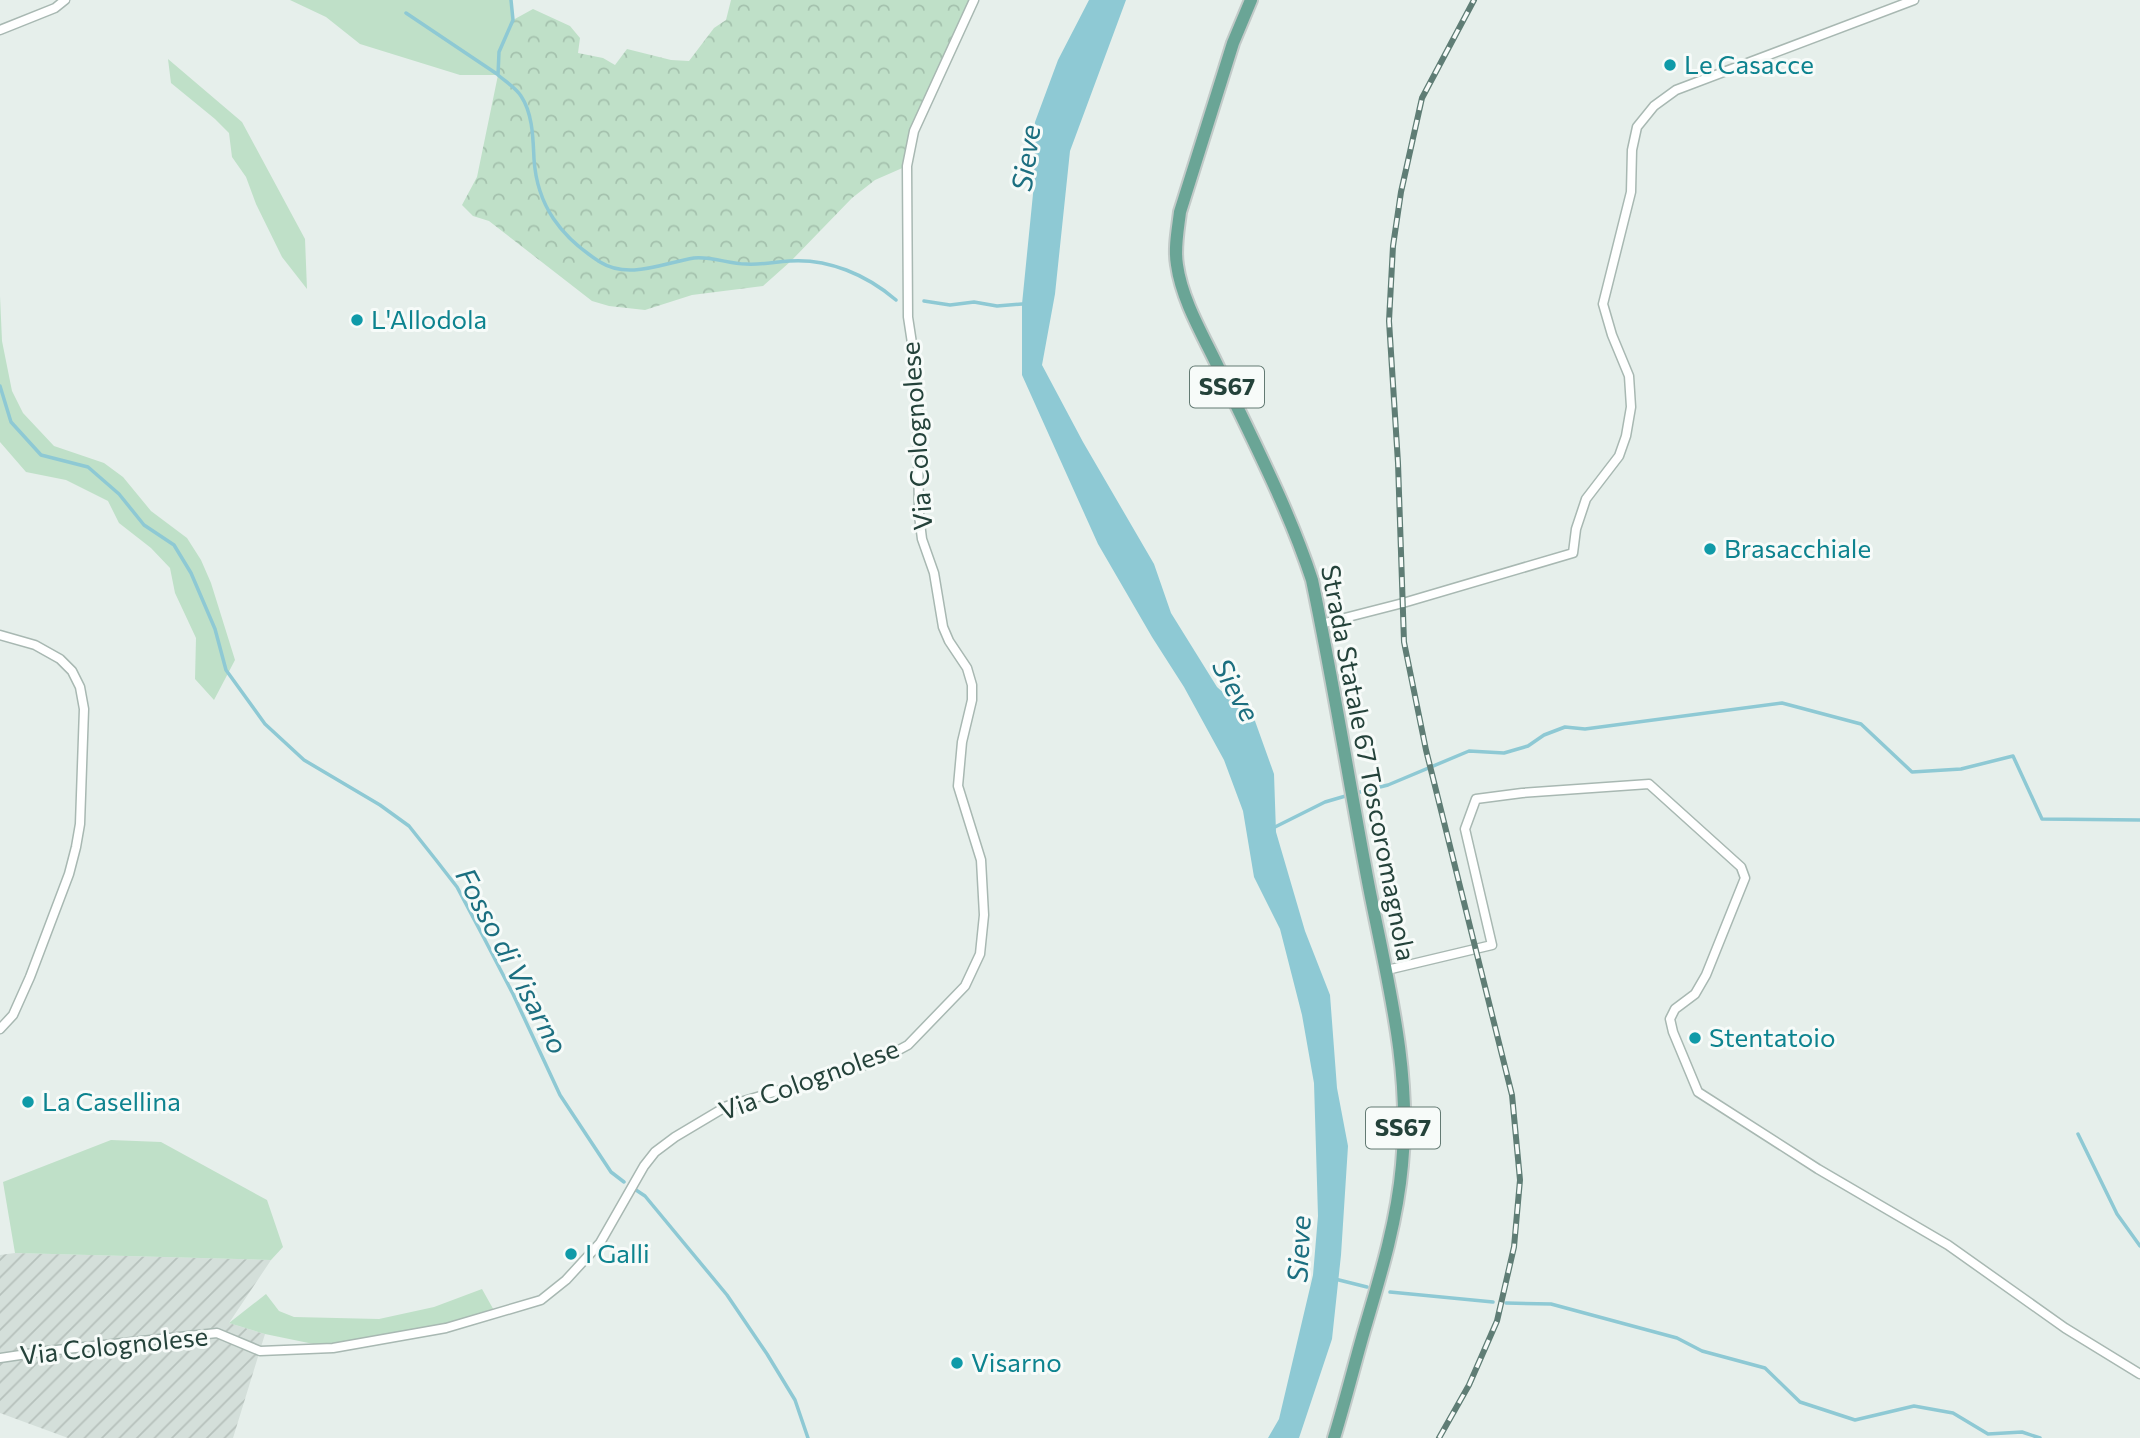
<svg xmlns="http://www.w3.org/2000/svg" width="2140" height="1438" viewBox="0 0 2140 1438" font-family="Commissioner,sans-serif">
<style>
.industrial{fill:url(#industrial-furrows)}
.green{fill:#bfe0c8}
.forest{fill:url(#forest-crowns)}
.water{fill:#8ec9d4}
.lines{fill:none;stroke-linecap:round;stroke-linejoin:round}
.stream{stroke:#8ec9d4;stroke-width:3.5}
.street-casing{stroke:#a8b8b2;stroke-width:11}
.primary-casing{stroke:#c2cac8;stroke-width:16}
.street{stroke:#fff;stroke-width:8}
.primary{stroke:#6aa596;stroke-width:12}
.rail-casing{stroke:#5f7d75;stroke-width:6}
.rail{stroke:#f7fbf9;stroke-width:3.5;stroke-dasharray:10;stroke-linecap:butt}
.culture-dot{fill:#0f9aa8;stroke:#f7fbf9;stroke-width:2.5}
.labels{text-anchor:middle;stroke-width:6;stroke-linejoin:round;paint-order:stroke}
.shield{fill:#f7fbf9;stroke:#637a73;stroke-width:2}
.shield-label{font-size:24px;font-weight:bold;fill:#24423a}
.culture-label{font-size:26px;fill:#0d838f;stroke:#f7fbf9;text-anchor:start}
.street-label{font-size:26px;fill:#24423a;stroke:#f7fbf9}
.water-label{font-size:28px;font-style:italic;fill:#1c6f80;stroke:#f7fbf9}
</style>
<defs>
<pattern id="industrial-furrows" width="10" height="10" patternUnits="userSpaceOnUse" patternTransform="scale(1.75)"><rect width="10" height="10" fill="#d4dfda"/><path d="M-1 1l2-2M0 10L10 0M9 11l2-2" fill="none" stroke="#b6c1bc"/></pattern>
<pattern id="forest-crowns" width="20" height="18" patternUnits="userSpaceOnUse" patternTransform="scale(1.75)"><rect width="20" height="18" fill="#bfe0c8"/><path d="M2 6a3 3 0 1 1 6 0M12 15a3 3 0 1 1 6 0" fill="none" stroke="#a4c1ad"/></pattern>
</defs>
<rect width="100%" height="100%" fill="#e6efeb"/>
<path class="industrial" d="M15,1253L271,1260L229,1323L265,1334L233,1438H68L0,1413V1255Z"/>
<path class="green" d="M290,0H511L513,20L499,52L498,75H460L360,44L326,17Z
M168,59L242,122L305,239L307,289L282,257L256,204L246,177L232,157L229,133L215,119L171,83Z
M0,296L2,341L12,391L23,413L54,446L104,463L123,477L151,511L187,538L201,560L211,583L235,660L214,700L195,679L196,638L175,593L170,568L151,548L119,523L108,501L66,480L26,472L0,442Z
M111,1140L161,1142L267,1200L283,1247L271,1260L15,1253L3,1182Z
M482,1289L496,1314L333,1348L265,1334L229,1323L266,1294L279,1311L294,1317L379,1319L434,1307Z"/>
<path class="forest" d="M731,0H974L914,131L907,166L875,180L852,198L791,261L763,286L692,295L645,310L609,306L592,301L489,221L473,216L462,205L477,177L498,75L499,52L513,20L533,9L570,26L580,38L578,53L603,58L615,65L627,49L671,60L689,61L714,28L726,20Z"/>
<path class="water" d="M1089,0H1126L1070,151L1055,294L1042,365L1083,442L1154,564L1171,613L1217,687L1255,721L1274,774L1276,832L1305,931L1330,995L1337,1088L1348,1146L1341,1255L1332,1339L1299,1438H1268L1279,1419L1313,1275L1318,1216L1314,1083L1302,1015L1280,929L1254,877L1243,811L1224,760L1184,687L1152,637L1098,544L1022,375V304L1034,184L1035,122L1058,60Z"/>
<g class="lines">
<path class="stream" d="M511,0L513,20L499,52L498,75C505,81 516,88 521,96C533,114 533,139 534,159C537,206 561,237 600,262C629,280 663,263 694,258C711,256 729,264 746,264C761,265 774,262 789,261C828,258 867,275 896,300
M406,13L497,74
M924,301L950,305L974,302L997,306L1022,304
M0,386L11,422L41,455L88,467L119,494L144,525L174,545L191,573L215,629L226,670L265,724L304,760L380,805L409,826L436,860L457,887L484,938L513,994L560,1095L611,1172L624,1182
M1356,793L1388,785L1469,751L1504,753L1528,746L1544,735L1565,727L1585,729L1782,703L1861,724L1912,772L1961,769L2013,756L2042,819L2140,820
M1273,828L1325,802L1349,795
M2078,1134L2117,1214L2140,1246
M636,1190L645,1196L727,1295L767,1354L795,1400L808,1438
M1335,1279L1367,1287
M1390,1292L1493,1302
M1506,1303L1551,1304L1677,1338L1702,1351L1765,1368L1800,1402L1855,1420L1914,1406L1953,1413L1988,1434L2022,1432L2040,1438"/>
<g class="street-casing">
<path id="street" d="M0,30L55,8L65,0
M1321,624L1403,603L1573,553L1576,529L1586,499L1619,456L1626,436L1631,407L1629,376L1612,335L1603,304L1631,192L1632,150L1637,127L1654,106L1676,90L1914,0
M0,635L35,645L60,659L72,671L80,687L84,709L80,824L76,847L69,874L30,977L13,1015L0,1029
M1387,970L1492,945L1465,829L1476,799L1522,793L1649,784L1741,867L1745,878L1706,975L1695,994L1675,1009L1670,1019L1673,1032L1698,1092L1818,1169L1948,1245L2065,1328L2140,1374
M0,1358L47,1351L217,1333L260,1351L333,1348L446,1328L541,1300L566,1280L600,1243L644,1166L655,1152L675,1137L727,1106L868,1064L895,1052L908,1045L965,986L980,954L984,915L981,860L958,786L962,742L972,700V685L967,668L949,641L943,627L934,573L922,539L919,515L917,376L908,317L907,166L914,131L974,0"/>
</g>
<g class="primary-casing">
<path id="primary" d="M1251,0L1233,43L1180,212C1178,229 1174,248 1177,265C1182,301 1204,337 1219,369C1252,439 1288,507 1312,580C1333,680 1349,782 1368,882C1386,976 1412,1069 1402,1165C1397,1222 1380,1277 1364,1331C1354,1366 1345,1402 1334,1438"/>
</g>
<use href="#street" class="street"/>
<use href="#primary" class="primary"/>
<g class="rail-casing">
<path id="rail" d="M1439,1438L1469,1385L1497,1321L1514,1247L1520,1180L1512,1095L1426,750L1404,642L1398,463L1389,321L1393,246L1401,192L1422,98L1474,0"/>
</g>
<use href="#rail" class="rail"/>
</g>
<g class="culture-dot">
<circle cx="1670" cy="65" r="7"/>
<circle cx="357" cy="320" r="7"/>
<circle cx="1710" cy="549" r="7"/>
<circle cx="1695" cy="1038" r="7"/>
<circle cx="28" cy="1102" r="7"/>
<circle cx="571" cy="1254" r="7"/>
<circle cx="957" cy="1363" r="7"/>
</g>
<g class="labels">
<g class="shield">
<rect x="1190" y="366.5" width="74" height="41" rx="5"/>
<rect x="1366" y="1107.5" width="74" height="41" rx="5"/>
</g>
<g class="shield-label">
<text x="1227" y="395">SS67</text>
<text x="1403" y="1136">SS67</text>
</g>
<g class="culture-label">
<text x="1684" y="74">Le Casacce</text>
<text x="371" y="329">L'Allodola</text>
<text x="1724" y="558">Brasacchiale</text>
<text x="1709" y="1047">Stentatoio</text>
<text x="42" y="1111">La Casellina</text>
<text x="585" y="1263">I Galli</text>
<text x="971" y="1372">Visarno</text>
</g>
<g class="street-label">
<text transform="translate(917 436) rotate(-94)" y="9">Via Colognolese</text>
<text transform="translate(1368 763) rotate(79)" y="9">Strada Statale 67 Toscoromagnola</text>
<text transform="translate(809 1080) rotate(-20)" y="9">Via Colognolese</text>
<text transform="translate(114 1346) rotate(-6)" y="9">Via Colognolese</text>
</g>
<g class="water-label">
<text transform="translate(1026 158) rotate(-82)" y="10">Sieve</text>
<text transform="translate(1236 690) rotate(61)" y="10">Sieve</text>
<text transform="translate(512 961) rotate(62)" y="10">Fosso di Visarno</text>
<text transform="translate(1299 1249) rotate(-87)" y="10">Sieve</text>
</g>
</g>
</svg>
